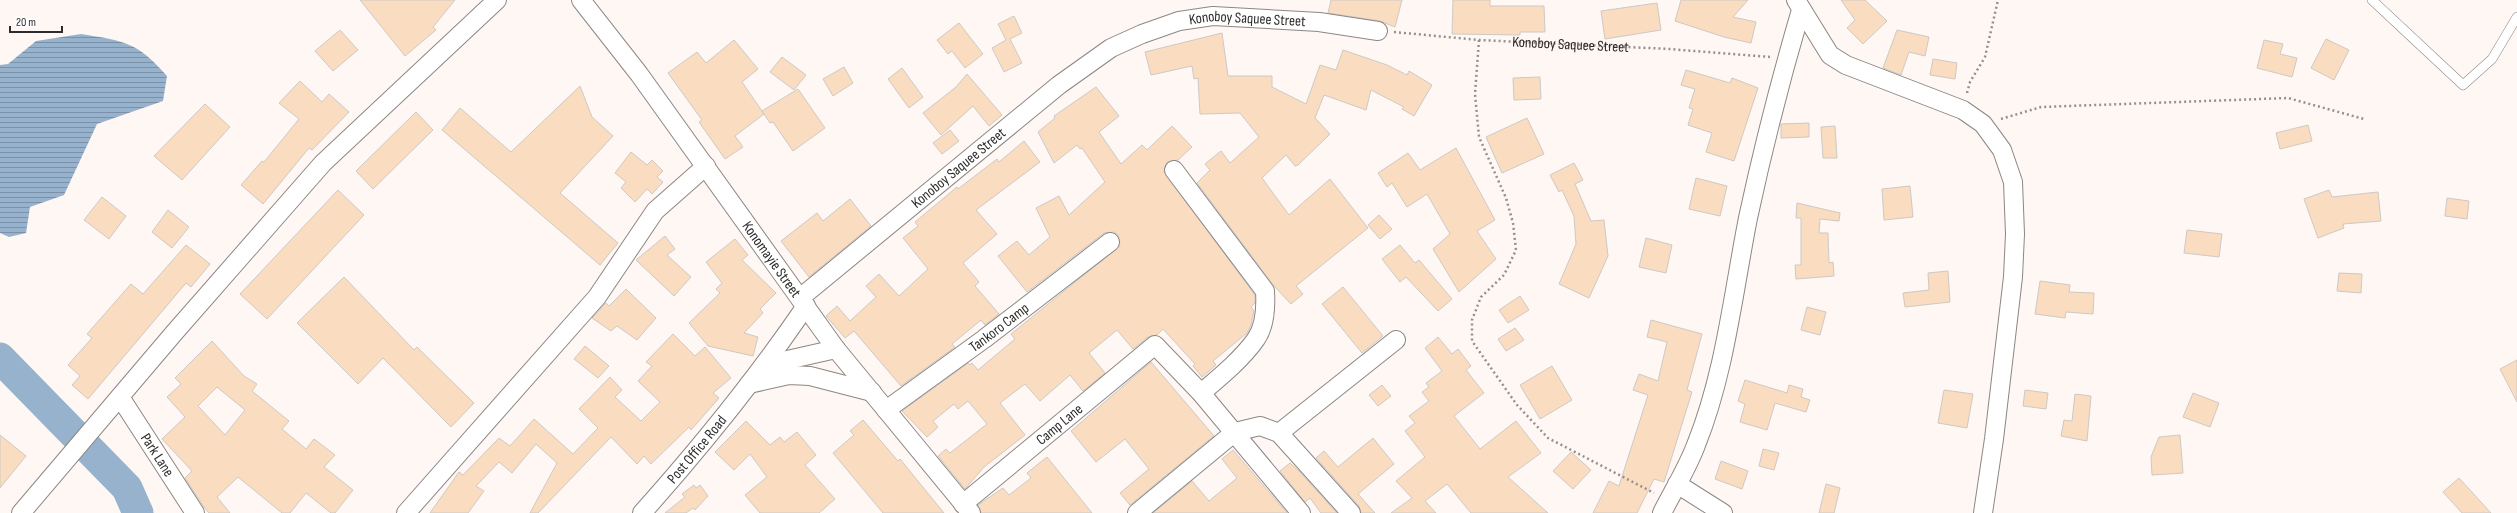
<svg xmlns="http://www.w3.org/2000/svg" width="2517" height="513" viewBox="0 0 2517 513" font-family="'Sofia Sans Condensed',sans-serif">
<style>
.water{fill:url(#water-rules)}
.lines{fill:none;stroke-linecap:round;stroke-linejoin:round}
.river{stroke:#97b2cd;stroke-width:31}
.building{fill:#fadcc1;stroke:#cec9c4;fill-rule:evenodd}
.service-casing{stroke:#8d8784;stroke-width:10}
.minor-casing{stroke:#8d8784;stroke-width:20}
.path{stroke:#95908e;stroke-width:2.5;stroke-dasharray:2 3;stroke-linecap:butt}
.service{stroke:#fff;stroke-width:9}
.minor{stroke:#fff;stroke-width:18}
.labels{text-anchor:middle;stroke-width:3;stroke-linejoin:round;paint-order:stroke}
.street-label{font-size:15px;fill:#2e2c2b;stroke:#fff}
</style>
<defs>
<pattern id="water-rules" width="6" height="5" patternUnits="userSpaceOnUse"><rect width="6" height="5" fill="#97b2cd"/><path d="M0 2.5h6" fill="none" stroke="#7c91a7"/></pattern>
</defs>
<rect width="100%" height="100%" fill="#fef7f4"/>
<path class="water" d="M81,34C125,41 137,42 167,76L163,101L97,124L64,195L30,207L26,233L9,237L0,233V65L8,64L36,41Z"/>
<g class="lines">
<path class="river" d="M0,358L127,488L138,513"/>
</g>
<path class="building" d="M360,0H455L433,27L436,30L405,56Z
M1331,0H1402L1395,27L1380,21L1328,13Z
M1453,0H1490V6H1544L1545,32H1520V35L1452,34Z
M1681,0H1748L1733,17L1756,22L1751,43L1724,37L1675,21Z
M1841,0H1865L1887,21L1863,44L1847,28L1855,20Z
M1657,3L1661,30L1605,39L1601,11Z
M1014,16L1022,33L1010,39L1022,63L1004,72L992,48L1006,40L998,24Z
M959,23L983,54L965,68L952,51L948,54L937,40Z
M340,30L358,50L333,71L315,51Z
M1897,30L1929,37L1925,56L1909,52L1901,75L1883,68Z
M1222,33L1228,76H1272V87L1306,104L1320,65L1336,70L1343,50L1387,65L1407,75L1409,71L1432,85L1414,116L1402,109L1404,107L1371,90L1366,110L1324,95L1315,118L1330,134L1298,165L1295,166L1286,155L1262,178L1289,215L1330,179L1368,228L1296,286L1303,294L1291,304L1274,286L1197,183L1210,170L1205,164L1221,151L1230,163L1259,137L1240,113L1200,114L1198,78L1194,79L1192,66L1151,75L1145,52Z
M2326,39L2349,50L2334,80L2311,68Z
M734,40L758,69L742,82L764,114L762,111L798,89L825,128L793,151L773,122L770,123L764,114L735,136L743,147L725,159L699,122L702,120L668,73L697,52L706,63Z
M2264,40L2283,44L2280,54L2297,58L2292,77L2257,68Z
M782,57L806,75L794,90L770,72Z
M1933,59L1957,63L1955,79L1930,75Z
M844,67L853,83L833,96L823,79Z
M902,68L923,97L909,108L888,79Z
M1686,70L1730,83L1732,78L1758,88L1734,161L1706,152L1712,133L1688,125L1693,109L1689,108L1695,89L1681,85Z
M967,74L1002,115L989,126L973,106L941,135L923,113L956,87Z
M1540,77L1541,99L1514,100L1513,78Z
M300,81L322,102L329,94L349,112L312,150L309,148L263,204L241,185L262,161L264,162L299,119L279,103Z
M580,86L592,117L613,136L560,193L618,243L600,265L442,130L460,108L511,152Z
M1096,87L1119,116L1099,132L1121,164L1142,145L1147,150L1172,126L1192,147L1178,160L1167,162L1164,172L1255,295V303L1251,307L1254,311L1251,325L1247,333L1213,361L1216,365L1202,377L1193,366L1195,364L1163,329L1157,335L1148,337L1133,349L1117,330L1089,353L1105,373L1083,391L1070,375L1040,401L1025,384L1000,403L1025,435L984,467L965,489L938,456L946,449L950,453L987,424L968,401L958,409L954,404L933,421L938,427L927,437L902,411L968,363L970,365L972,363L978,370L1015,339L1011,334L1120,246L1118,235L1114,232L1104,233L1027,292L998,256L1017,241L1029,255L1050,237L1036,208L1059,196L1069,215L1105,182L1082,148L1080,149L1077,145L1054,163L1038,132L1055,118L1054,116Z
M205,104L230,127L182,180L154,156Z
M416,112L433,130L373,189L356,171Z
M1527,118L1544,154L1502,173L1486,137Z
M1809,123V137L1781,138V124Z
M2308,125L2312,141L2280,149L2276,133Z
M1835,126L1837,158H1823L1821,127Z
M950,130L959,141L942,154L933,143Z
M1024,141L1040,162L976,210L997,234L963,263L979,282L975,286L999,314L985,325L981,320L952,344L955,347L901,386L854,331L845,338L826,316L837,306L850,321L876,297L866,286L879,274L899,296L928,269L903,238L918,226L915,222L957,187L958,189L997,159L999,162Z
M1456,148L1495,220L1477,231L1496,259L1459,292L1433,249L1450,234L1427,194L1407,207L1392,183L1387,187L1378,173L1408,153L1420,170Z
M631,152L647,165L652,160L663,171L657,177L663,182L652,194L647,189L635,202L621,188L626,182L615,173Z
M1574,163L1583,180L1575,184L1591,221L1604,220L1608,256L1589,298L1559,284L1576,244L1574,216L1562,190L1559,192L1550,175Z
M1696,178L1727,186L1720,216L1689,209Z
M1910,186L1913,217L1884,220L1882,189Z
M338,190L364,215L267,319L240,294Z
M2329,190L2332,197L2378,192L2381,221L2343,224L2344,228L2318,238L2304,199Z
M102,197L126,216L109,239L84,220Z
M2447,198L2469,201L2467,219L2445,216Z
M850,199L871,226L809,277L781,241L817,213L823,221Z
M1797,203L1840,213L1839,221L1820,219L1819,233H1828L1829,263L1833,262L1834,276L1796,279L1795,265H1801V218H1796Z
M168,210L189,227L172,248L152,232Z
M1379,215L1392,229L1380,239L1368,225Z
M2187,230L2222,234L2219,257L2184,253Z
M665,236L675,249L667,255L691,277L674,296L636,260Z
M1646,238L1672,245L1666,273L1639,267Z
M735,239L748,255L742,260L776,293L760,309L763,313L744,333L758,337L753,356L708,346L689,323L720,293L716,289L722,283L706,262Z
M186,245L210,264L191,287L186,283L88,399L72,385L80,376L68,365L92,338L87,334L131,284L143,294Z
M1400,245L1415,263L1419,260L1452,299L1438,311L1406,277L1400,282L1382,259Z
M1948,271L1950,302L1905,307L1903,293L1929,290L1928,273Z
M2339,273L2362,274L2361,293L2337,291Z
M344,277L414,350L417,347L474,403L451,427L383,358L358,384L297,323Z
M2040,281L2070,285L2069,292L2094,293L2093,314L2066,312L2065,318L2035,314Z
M1343,287L1383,336L1362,353L1322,304Z
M626,289L656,318L637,340L617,326L611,331L592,318L606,303L609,306Z
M1520,296L1529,310L1508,323L1499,310Z
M1807,307L1826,312L1820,335L1801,330Z
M1651,320L1702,334L1687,390L1692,392L1664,482L1654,479L1637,513H1593L1609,481L1619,486L1648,395L1633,390L1639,374L1658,381L1667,342L1647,337Z
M1515,328L1524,340L1506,351L1498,339Z
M673,334L695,356L705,347L731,378L713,393L719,398L691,430L689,427L651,464L644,456L637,464L611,437L538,513H530L557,463L536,444L512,473L499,462L476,486L484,491L468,513H430L459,472L463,475L499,438L510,446L534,419L573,454L598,428L579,409L610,377L622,390L615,397L641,421L660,402L638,381L652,366L646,362Z
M1438,337L1452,354L1458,349L1471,366L1466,370L1484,393L1454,416L1480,449L1516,421L1541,453L1508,477L1548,513H1471L1447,484L1425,501L1436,513H1391L1412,498L1396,481L1425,457L1405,431L1415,423L1409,416L1429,401L1422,392L1429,387L1426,383L1442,371L1425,348Z
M212,341L244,376L257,384L252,391L289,421L282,429L306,449L314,439L335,455L324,467L353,490L335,513H331L306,493L290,513H282L238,477L217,497L230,513H209L204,507L185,478L192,471L162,439L185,417L167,397L181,384L175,378ZM217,387L245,410L225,435L198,406Z
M585,346L609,366L598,378L574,359Z
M2517,360V402L2500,369Z
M1151,362L1214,436L1130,505L1120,493L1149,469L1125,439L1096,462L1071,431Z
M1552,366L1572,400L1540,419L1520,385Z
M1745,380L1787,393L1789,385L1803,389L1801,397L1810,400L1806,412L1775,403L1767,430L1740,422L1745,404L1738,401Z
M1382,385L1391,396L1378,406L1369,395Z
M1944,390L1973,394L1967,428L1938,423Z
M2025,390L2048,393L2046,409L2023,406Z
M2193,393L2219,403L2210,427L2183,417Z
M2075,394L2091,396L2087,441L2061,436L2064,420L2072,421Z
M863,420L898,461L900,459L944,513H883L833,453L854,435L850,431Z
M746,421L770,445L780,437L784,442L797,432L816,455L805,465L835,499L819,513H760L745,495L767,477L750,454L734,470L715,452Z
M0,435L26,456L0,488Z
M2180,435L2183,473L2152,475L2151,457L2159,437Z
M1373,438L1394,464L1358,494L1375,513H1361L1359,506L1316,458L1324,451L1338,467Z
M1763,449L1779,453L1774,470L1759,466Z
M1233,450L1287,513H1153L1192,481L1209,501L1237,478L1222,459Z
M1571,452L1591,470L1573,489L1553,471Z
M1047,457L1092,513H981L978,505L1003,488L1009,495L1031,478L1027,473Z
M1721,461L1748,471L1742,489L1715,479Z
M1290,463L1299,471L1337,513H1321L1310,498L1305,502L1280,471Z
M2459,478L2491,513H2462L2443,492Z
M1826,484L1840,488L1834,513H1819Z
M694,485L696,488L700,485L708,496L695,510L693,508L686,513H665L685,497L682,494Z"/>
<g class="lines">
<g class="service-casing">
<path id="service" d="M2372,0L2463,85L2492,59L2517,17"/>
</g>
<g class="minor-casing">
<g id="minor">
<path id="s2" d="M581,0L639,74L836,349L971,513"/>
<path d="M1796,0L1830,55L1846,65L1963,110L1983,124L2002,150L2013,182L2015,234L2013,277L1994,439L1983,513"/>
<path d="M1174,170L1265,291C1266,307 1265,326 1256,339C1242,359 1220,377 1201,393"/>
<path id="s3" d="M800,298L1059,85L1111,48L1142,34L1179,21L1213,16L1319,22L1378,31"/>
<path d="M765,365L836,349"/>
<path d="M749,384L789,375L810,376L872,392"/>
<path id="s4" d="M120,397L195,513"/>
<path id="s5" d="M886,410L984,339L1110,242"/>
<path d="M1279,433L1396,340"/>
<path d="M1677,484L1723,513"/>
<path id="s6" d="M963,504L1155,345L1201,393L1301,513"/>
<path d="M21,513L174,333L323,163L497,0"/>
<path d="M406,513L597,297L655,211L706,166"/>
<path id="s7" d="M642,513C701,447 756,379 806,306"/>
<path d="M1137,513L1235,432L1260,426L1279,433L1351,513"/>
<path d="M1662,513C1673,491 1687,469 1696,445C1725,373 1733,294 1748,218C1763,148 1781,78 1801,10"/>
</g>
</g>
<g class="path">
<path id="s1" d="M1394,32L1479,40L1669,49L1770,57"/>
<path d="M1479,40L1475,94L1479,137L1506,198L1513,223L1516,250L1504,275L1481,297L1472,320V341L1517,405L1548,438L1654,493"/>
<path d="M1967,93L1970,82L1985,57L1998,0"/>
<path d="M2001,119L2041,107L2288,98L2364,119"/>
</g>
<use href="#service" class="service"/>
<use href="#minor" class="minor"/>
</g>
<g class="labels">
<g class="street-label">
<text dy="5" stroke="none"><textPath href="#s3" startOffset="541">Konoboy Saquee Street</textPath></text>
<text dy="5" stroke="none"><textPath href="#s1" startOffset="177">Konoboy Saquee Street</textPath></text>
<text dy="5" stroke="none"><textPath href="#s3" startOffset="205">Konoboy Saquee Street</textPath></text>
<text dy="5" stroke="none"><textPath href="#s2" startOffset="322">Konomayie Street</textPath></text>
<text dy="5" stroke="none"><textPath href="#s5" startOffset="140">Tankoro Camp</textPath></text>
<text dy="5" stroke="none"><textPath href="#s6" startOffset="125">Camp Lane</textPath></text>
<text dy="5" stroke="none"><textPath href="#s7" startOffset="84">Post Office Road</textPath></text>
<text dy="5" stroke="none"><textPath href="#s4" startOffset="69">Park Lane</textPath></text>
</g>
</g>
<path d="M10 26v6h52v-6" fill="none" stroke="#2e2c2b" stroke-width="2"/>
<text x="16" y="26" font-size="12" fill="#2e2c2b" stroke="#ffffff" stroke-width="3" paint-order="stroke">20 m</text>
</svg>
